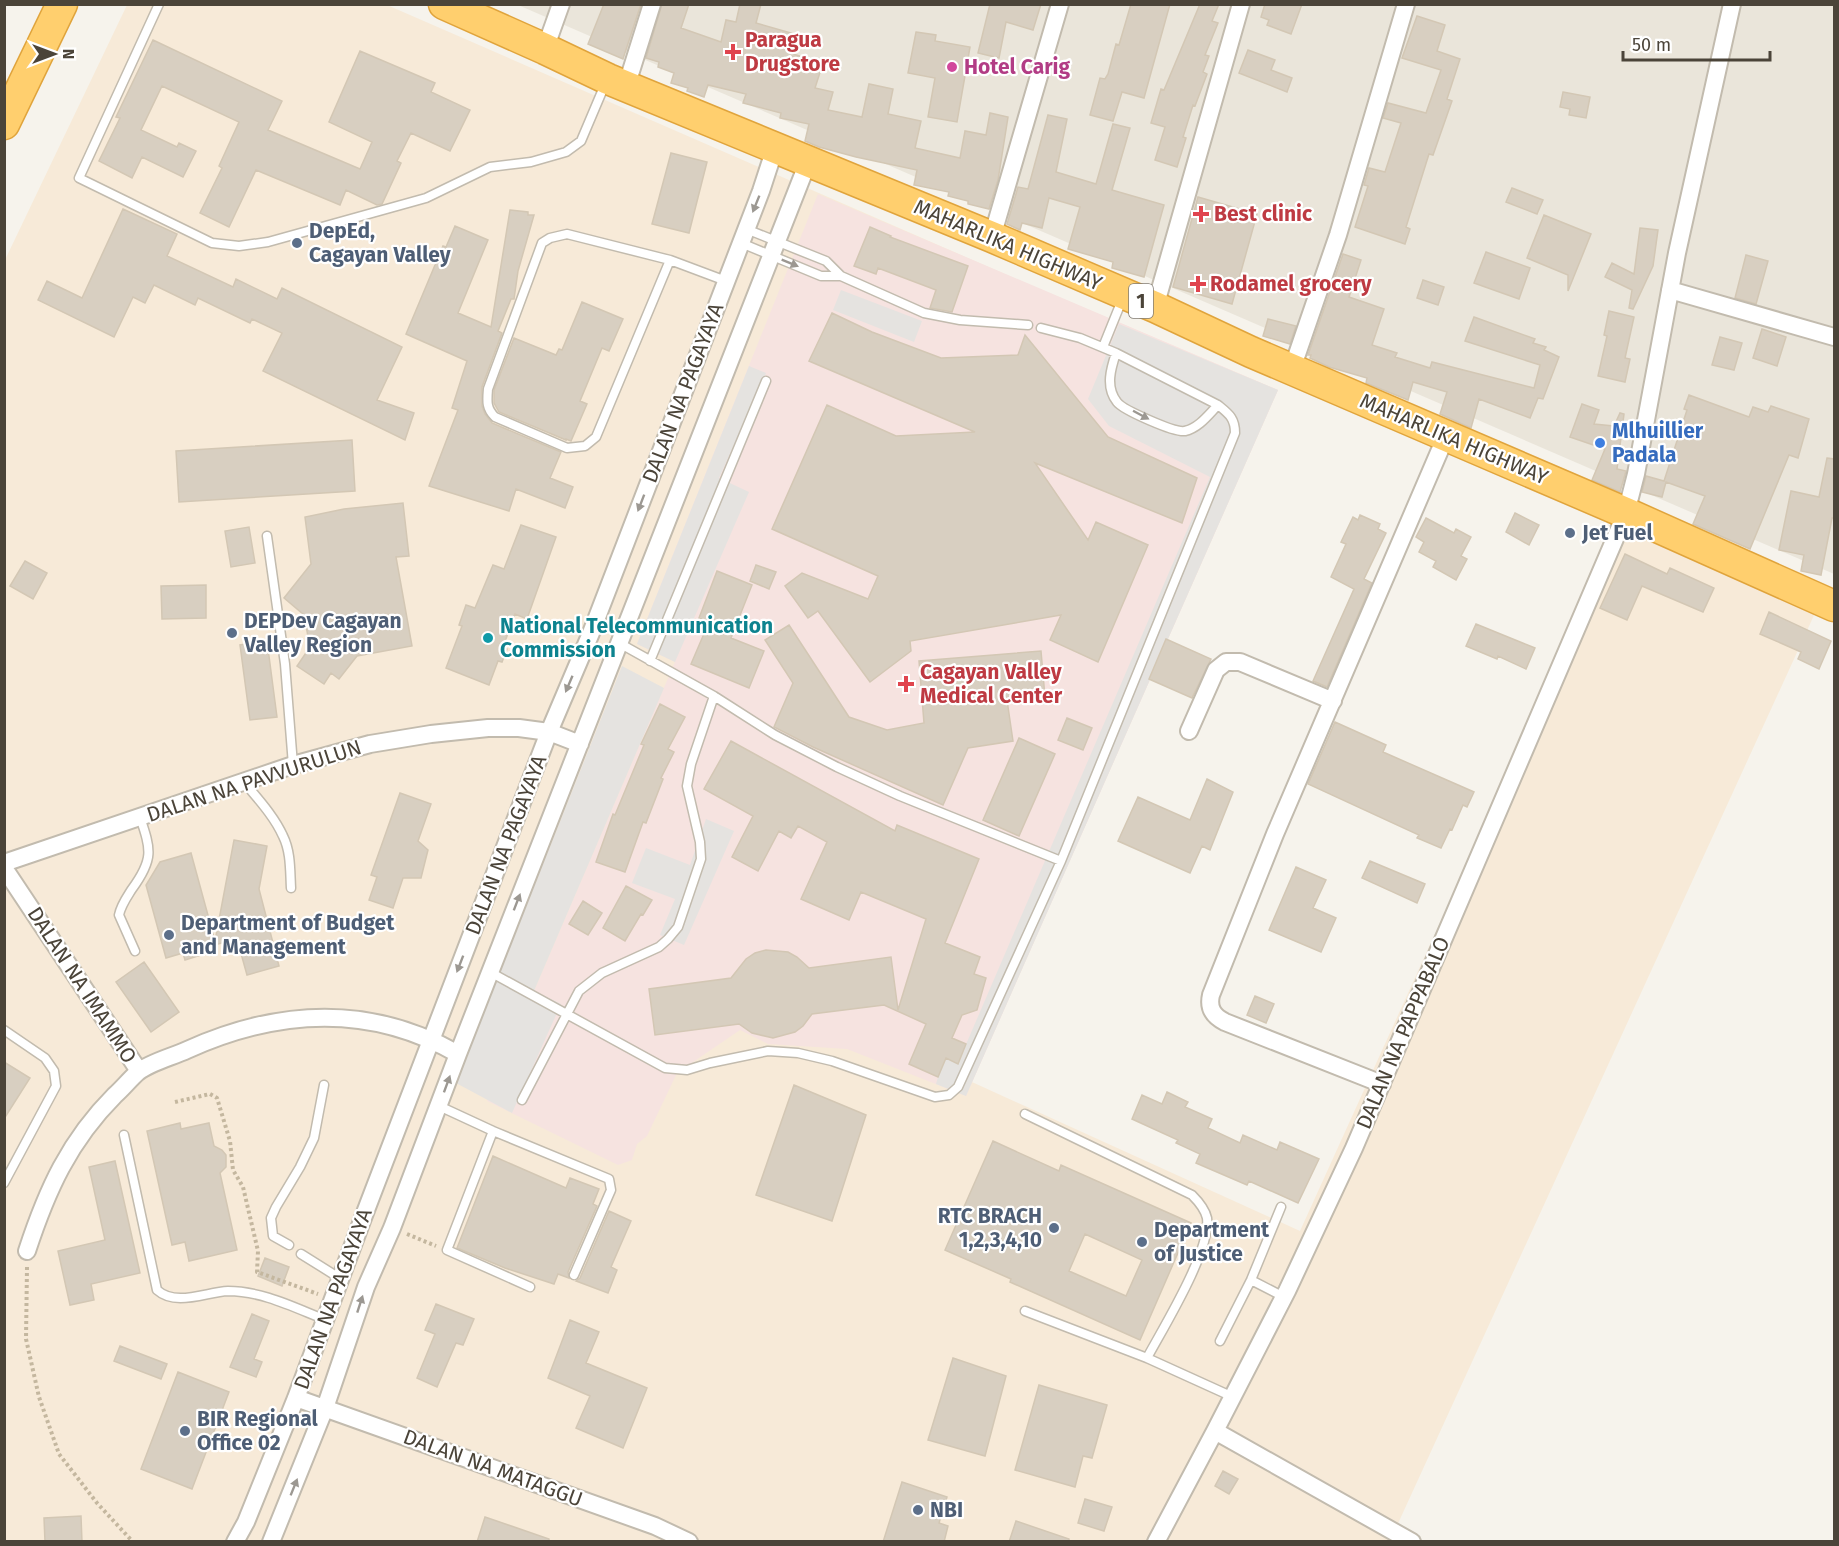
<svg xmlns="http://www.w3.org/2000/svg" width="1839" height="1546" viewBox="0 0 1839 1546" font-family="'Fira Sans',sans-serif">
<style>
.residential{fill:#eae5da}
.commercial{fill:#f7ead8}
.medical{fill:#f6e3e0}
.parking{fill:#e5e3e0}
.building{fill:#d8cfc1;stroke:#d3c7b4;stroke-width:1.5;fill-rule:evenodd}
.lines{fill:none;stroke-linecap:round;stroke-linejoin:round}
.lane-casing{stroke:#c2bbae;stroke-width:11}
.street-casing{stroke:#c2bbae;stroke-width:20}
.highway-casing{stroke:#e0a43c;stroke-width:33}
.path{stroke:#c4b79f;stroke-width:4;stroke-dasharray:3 3;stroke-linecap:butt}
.lane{stroke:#fff;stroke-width:8}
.street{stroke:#fff;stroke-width:16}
.highway{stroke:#ffcf6e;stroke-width:30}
.oneway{fill:#9c9892}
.health-dot{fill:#e0444e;stroke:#fff;stroke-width:2}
.hotel-dot{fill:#d1479c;stroke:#fff;stroke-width:2}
.service-dot{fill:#5c6f8a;stroke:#fff;stroke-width:2}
.shop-dot{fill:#3f7fe0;stroke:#fff;stroke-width:2}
.culture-dot{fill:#0f9aa8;stroke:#fff;stroke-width:2}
.labels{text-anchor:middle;stroke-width:4.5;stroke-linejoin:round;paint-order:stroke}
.shield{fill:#fff;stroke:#817c74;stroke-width:1.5}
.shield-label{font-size:20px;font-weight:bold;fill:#4b4439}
.health-label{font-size:21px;font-weight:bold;fill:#be3a42;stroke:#fff;text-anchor:start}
.hotel-label{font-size:21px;font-weight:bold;fill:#b23c85;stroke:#fff;text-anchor:start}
.service-label{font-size:21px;font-weight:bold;fill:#4e5e75;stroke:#fff;text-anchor:start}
.street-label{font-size:21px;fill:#4b4439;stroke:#fff}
.shop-label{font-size:21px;font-weight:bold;fill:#366cbe;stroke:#fff;text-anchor:start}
.culture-label{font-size:21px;font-weight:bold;fill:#0d838f;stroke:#fff;text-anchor:start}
</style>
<rect width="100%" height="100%" fill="#f6f3ec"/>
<path class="residential" d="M518,5H1834V574Z"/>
<path class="commercial" d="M127,5H387L1023,282L1278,390L972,1082L1300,1231L1626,513L1821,600L1390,1541H5L4,262Z"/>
<path class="medical" d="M818,194L1278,390L966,1096L847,1049L768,1044L740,1030L677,1073L647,1136L637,1144L632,1160L618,1165L487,1101L675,662L637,644Z"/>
<path class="parking" d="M841,290L922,321L914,342L833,310Z
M1119,324L1278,390L966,1096L936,1084L938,1077L946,1058L958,1063L1210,477L1109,426L1088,399Z
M749,366L766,373L719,478L749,492L675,662L637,644Z
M622,666L664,688L534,991L561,1004L512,1113L456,1083Z
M706,819L734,831L684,945L660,935L675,899L632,883L646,848L690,865Z"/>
<path class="building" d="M604,4H641L623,59L588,44Z
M662,4H689L681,28L721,42L726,20L736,22L740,4H761L756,23L798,35L793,54L823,63L815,88L833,92L828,110L862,117L869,84L893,89L888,114L921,121L915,148L960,158L965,131L986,135L990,113L1008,117L998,180L989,209L968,204V201L948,196L949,192L914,185L917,170L856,157L819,147L805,141L809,124L780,118L781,113L743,103L746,94L708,85L704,97L687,91L688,88L671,83L674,73L658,67L659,62L646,58Z
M990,4H1041L1033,30L1006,22L999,58L978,53Z
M1131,4H1170L1144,98L1122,92L1113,121L1090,115L1100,78L1105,79L1108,74L1116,44L1119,45Z
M1200,4H1219L1212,21L1218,23L1205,55L1209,56L1203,72L1207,74L1195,106L1193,105L1183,137L1186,138L1177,167L1155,160L1165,127L1151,123L1161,89L1164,90Z
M1265,4H1302L1291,34L1267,25L1269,20L1261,17Z
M1417,16L1445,25L1437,51L1460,59L1447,99L1452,101L1433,155L1429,154L1406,227L1410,229L1405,244L1355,227L1368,186L1364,185L1369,168L1385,172L1401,123L1383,118L1388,103L1426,113L1441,70L1402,58Z
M916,32L936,35L935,41L970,47L957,122L928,117L935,78L908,73Z
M153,40L282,101L268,130L360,169L372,142L329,122L360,51L435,83L431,92L470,110L450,151L411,133L397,161L401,163L382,204L377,205L346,190L340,205L256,170L229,227L200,213L222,168L219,166L239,122L162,86L141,130L177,147L179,143L196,151L183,177L142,157L132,178L99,161L120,118L116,117Z
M1248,50L1275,60L1271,70L1292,78L1287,92L1239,73Z
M1563,92L1590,97L1586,118L1569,115L1570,109L1560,107Z
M1048,115L1067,119L1056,172L1096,184L1113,124L1130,128L1112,190L1164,205L1144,277L1112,268L1113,262L1068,249L1080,207L1049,198L1042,228L1022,223L1020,230L1007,224L1018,187L1028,189Z
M671,153L707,162L689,233L652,224Z
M1512,188L1543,200L1537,214L1506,202Z
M1198,197L1257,214L1232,304L1173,287Z
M123,209L177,234L167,256L233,287L236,279L277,299L282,288L402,347L377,400L414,413L405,440L263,371L282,333L252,319L250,323L198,298L195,305L154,285L145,303L133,297L114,337L38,300L47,281L82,298Z
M510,210L528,212V215H534L518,271L514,299H511L498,331L502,333L482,387V406L485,414L492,423L561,452L550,478L573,487L565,508L516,489L509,511L429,486L458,410L452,408L467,361L406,334L443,246L446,247L455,226L488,240L458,313L491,327Z
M1544,215L1591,234L1568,291V275L1527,258Z
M870,227L891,236L890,237L968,266L952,312L930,308L936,290L878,268L876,274L854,266Z
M1640,228L1658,230L1653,266L1633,309L1629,308L1632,290L1605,277L1612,263L1634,274Z
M1486,252L1530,268L1519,299L1474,283Z
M1343,254L1361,260L1349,297L1384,309L1372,345L1397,353L1395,357L1430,368L1432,362L1534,388L1540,365L1465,341L1474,317L1535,339L1533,343L1546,347L1544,350L1559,357L1543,399L1538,398L1530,418L1479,399L1471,428L1440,414L1447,392L1413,382L1408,400L1366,383L1367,378L1329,367L1310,358L1311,355H1308Z
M1746,255L1768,261L1756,304L1735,298Z
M1423,280L1444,287L1438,305L1417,298Z
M582,302L623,319L609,351L602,348L580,401L587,404L571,441L566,439V440L499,412L494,403V390L514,338L556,355L559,349L562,350Z
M1609,311L1634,317L1625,358L1630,359L1625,382L1598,376L1607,336L1604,335Z
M832,313L872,332L941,358L1018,355L1025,335L1108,437L1197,478L1182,523L1035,463L1088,540L1096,522L1148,545L1098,662L1050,640L1061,615L910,641L911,651L870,682L818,611L808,618L785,586L802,573L868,599L878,576L772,529L827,405L896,436L975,432L809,361Z
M1268,319L1296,326L1290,344L1263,336Z
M1762,329L1786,337L1777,366L1753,358Z
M1720,337L1742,343L1734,370L1712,365Z
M1689,395L1749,417L1753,407L1768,412L1771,406L1809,419L1798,458L1789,455L1750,549L1693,524L1705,496L1666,482L1662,497L1642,492L1646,476L1664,481L1687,410L1684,409Z
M1582,404L1599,410L1594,424L1614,426L1620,413L1624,414L1617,469L1626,471L1620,492L1592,480L1605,449L1570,437Z
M352,440L355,491L179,502L176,451Z
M1827,458L1834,459V518H1832L1821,575L1801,571L1804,555L1779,550L1791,491L1819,497Z
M403,503L409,556L396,557L412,646L357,656L339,679L331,673L324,684L297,666L310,647L304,615L284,598L311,564L305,517L344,509Z
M1515,513L1539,525L1529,545L1506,532Z
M1360,515L1380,524L1378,529L1386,533L1364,579L1372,583L1327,687L1313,681L1354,589L1331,577L1346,544L1341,542L1353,517L1358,520Z
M1426,518L1454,533L1456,529L1471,537L1461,556L1467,559L1456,580L1433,567L1436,561L1419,552L1424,542L1416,537Z
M521,525L556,537L527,619L515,614L503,647L507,649L502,662L498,661L489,685L446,668L462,626L459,625L466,605L475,608L493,565L504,569Z
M249,527L255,563L231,567L225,531Z
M1625,554L1667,574L1670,568L1714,588L1703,612L1642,586L1627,620L1600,608Z
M25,561L47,573L33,599L10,586Z
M756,565L776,572L769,589L750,581Z
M717,571L752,585L731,638L764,651L749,688L691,664L709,622L699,618Z
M206,585V618L162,619L161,586Z
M1769,612L1831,641L1819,669L1798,659L1801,652L1760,634Z
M1476,624L1535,648L1526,669L1498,656L1497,659L1466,646Z
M789,625L849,717L887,730L924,723L919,661L1041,651L1045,697L1007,700L1013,741L968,748L943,805L813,747L774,727L793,683L765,640Z
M1166,639L1211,659L1192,698L1149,679Z
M267,641L277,717L250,720L240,645Z
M660,704L685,717L668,749L674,752L661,778L663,779L646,823L643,822L625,872L596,862L613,814L615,815L644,745L641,744Z
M1067,718L1092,728L1083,750L1058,740Z
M1335,722L1386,745L1383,752L1474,792L1467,807L1463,805L1452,830L1450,829L1441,848L1417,838L1419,835L1308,784Z
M1019,738L1055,754L1019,836L983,820Z
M731,741L895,831L897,825L979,859L945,943L980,957L974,974L986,978L977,1010L962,1015L952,1038L966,1044L958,1064L946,1058L938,1077L909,1064L926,1024L884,1005L812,1014L803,1026L795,1032L773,1038L752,1033L739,1024L655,1035L649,989L731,978L746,959L755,953L766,950L788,952L797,957L809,968L891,957L898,1010L926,919L861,892L849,920L801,899L827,842L798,826L791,838L779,831L758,871L732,857L753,816L704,789Z
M1207,779L1233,792L1210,850L1202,846L1190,873L1118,841L1138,797L1190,820Z
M400,793L431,804L418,841L428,850L421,878H403L393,908L369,900L377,877L371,875Z
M234,840L267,846L259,889L279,966L247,975L237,939L199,949L201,955L185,960L183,953L166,958L146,885L160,862L191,853L215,941Z
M1370,861L1425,884L1417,903L1362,878Z
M1296,867L1326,880L1313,908L1336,918L1321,952L1269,930Z
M626,886L652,900L643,915L641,914L625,941L603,928Z
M583,901L602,913L588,935L569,924Z
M144,962L179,1012L151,1032L116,982Z
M1255,996L1274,1004L1266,1023L1247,1015Z
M4,1062L30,1078L4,1119Z
M794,1085L866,1115L832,1221L756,1195Z
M1167,1092L1188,1102L1185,1107L1212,1119L1208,1128L1240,1143L1243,1135L1277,1150L1280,1142L1319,1159L1298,1203L1249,1181L1247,1185L1196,1163L1200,1154L1176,1143L1178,1140L1132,1119L1142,1095L1162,1104Z
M180,1123L181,1129L209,1123L214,1146L222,1150L226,1155V1167L220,1173L237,1250L189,1261L185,1242L172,1245L147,1131Z
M993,1141L1059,1171L1061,1165L1191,1223L1140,1340L1010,1282L1011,1279L945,1250ZM1085,1234L1142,1260L1126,1296L1069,1271Z
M493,1156L566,1188L570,1178L599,1189L593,1204L597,1206L568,1272L569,1278L558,1274L554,1284L505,1268L457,1248Z
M115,1161L140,1273L91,1284L94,1300L70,1305L58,1251L105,1240L89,1167Z
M609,1211L631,1221L611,1267L617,1270L608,1293L576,1281L580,1278Z
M265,1258L289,1267L282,1286L258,1276Z
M436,1304L474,1319L463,1345L456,1343L437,1387L417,1378L435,1334L425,1330Z
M252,1314L269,1321L254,1359L262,1362L256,1377L230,1367Z
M570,1320L599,1332L586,1363L647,1388L623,1448L576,1428L590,1396L548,1378Z
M120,1346L167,1364L161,1379L114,1361Z
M953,1358L1006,1376L985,1456L928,1440Z
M178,1372L229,1392L192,1489L141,1469Z
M1039,1385L1107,1405L1092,1458L1083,1456L1075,1487L1015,1470Z
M1223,1471L1238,1479L1229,1494L1215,1486Z
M902,1482L947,1497L939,1523L948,1526L944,1542H883Z
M1085,1499L1112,1507L1104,1531L1078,1523Z
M81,1516L82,1542H45L44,1518Z
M485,1517L549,1539V1542H477Z
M1016,1521L1069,1539V1542H1009Z"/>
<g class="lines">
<g class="lane-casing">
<path id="lane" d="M159,4L79,178L212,243L239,246L268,242L426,198L490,167L531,162L566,152L581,141L606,82
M746,229L826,261L841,276
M741,243L821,276H841L924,313L960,320L1028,325
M670,260L596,437L585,446L567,448L495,417C486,408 487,401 488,389L542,243L550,238L567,234L670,260L726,281
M1041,328L1080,338L1116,353L1218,405C1209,414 1199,428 1185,431C1175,433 1123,410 1117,402C1105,387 1111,368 1116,353
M1103,347L1122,300
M267,536L285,664L293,765
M619,643L714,696L775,735L837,767L900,796L1061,861
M650,661L766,381
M244,782C258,799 274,816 283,836C291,852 290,871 291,888
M135,951L119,915C121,905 127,897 132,889C154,859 151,850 140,817
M490,972L665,1068L687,1070L710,1063L768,1051L798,1053L832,1061L935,1097L949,1095L958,1087L1061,861L1235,433C1235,418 1229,414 1218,405
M4,1030L45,1058L54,1071L56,1086L4,1183
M522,1100L579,991L602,973L659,947L668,939L678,927L701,859L700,842L687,786L691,764L714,696
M439,1106L493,1131L609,1179L611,1190L574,1275
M1025,1114L1192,1195C1199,1202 1205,1209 1207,1218C1211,1251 1163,1328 1147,1358L1025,1311
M493,1131L447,1250L530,1287
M124,1135L157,1290C176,1307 206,1292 228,1291C262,1291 295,1308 326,1320
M289,1245L273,1236L271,1218L276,1207L300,1167L314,1138L324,1085
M301,1254L341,1279
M1251,1280L1284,1297
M1220,1341L1251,1280L1281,1207
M1147,1358L1233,1397"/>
</g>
<g class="street-casing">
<path id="street" d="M545,49L561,4
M626,87L652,4
M992,237L1060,4
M1670,290L1834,337
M1155,307L1241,4
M1292,369L1338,235L1406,4
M1189,731L1216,670L1226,662H1240L1333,701
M4,863L293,765L370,744L431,734L488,728H519L549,732L580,744
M4,868L139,1071
M1382,1084L1225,1022C1213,1016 1208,1008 1211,995L1275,834L1446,436
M27,1251C47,1190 69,1141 115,1095C123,1088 130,1079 138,1072C151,1062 172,1057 187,1050C278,1009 369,1003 458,1054
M296,1398L655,1526L689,1542
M1215,1431L1412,1542
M235,1542L246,1522L296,1398L363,1218L549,732L591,633L761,191L775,148
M271,1542L325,1408L366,1287L392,1228L458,1054L808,162
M1156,1542L1215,1431L1287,1291L1354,1148L1626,513L1636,474L1677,253L1732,4"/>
</g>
<g class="highway-casing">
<path id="highway" d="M444,4L545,49L608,79L992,237L1155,307L1251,352L1626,513L1834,606
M4,124L62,4"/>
</g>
<path class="path" d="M175,1102L210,1094L217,1098L230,1141L233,1170L243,1187L258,1251L257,1272L318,1294
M407,1234L436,1246
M27,1267L26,1339L39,1397L59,1454L97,1503L133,1542"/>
<use href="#lane" class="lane"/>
<use href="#street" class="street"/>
<use href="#highway" class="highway"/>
</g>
<defs><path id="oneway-solid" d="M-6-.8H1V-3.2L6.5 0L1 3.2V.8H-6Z" transform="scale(1.5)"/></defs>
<g class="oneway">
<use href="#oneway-solid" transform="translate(756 204) rotate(112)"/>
<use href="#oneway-solid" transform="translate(790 263) rotate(22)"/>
<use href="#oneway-solid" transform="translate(1141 415) rotate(28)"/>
<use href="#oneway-solid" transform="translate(641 503) rotate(111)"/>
<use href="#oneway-solid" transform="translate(569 684) rotate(113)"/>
<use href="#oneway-solid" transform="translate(517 902) rotate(-69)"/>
<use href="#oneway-solid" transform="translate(460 964) rotate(111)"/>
<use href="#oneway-solid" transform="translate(447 1084) rotate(-70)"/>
<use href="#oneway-solid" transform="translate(360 1304) rotate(-72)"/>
<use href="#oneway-solid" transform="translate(294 1487) rotate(-68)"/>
</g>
<g class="health-dot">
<path d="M730 43h6v6h6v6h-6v6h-6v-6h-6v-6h6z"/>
<path d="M1198 205h6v6h6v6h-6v6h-6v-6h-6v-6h6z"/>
<path d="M1195 275h6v6h6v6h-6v6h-6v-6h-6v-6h6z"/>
<path d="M903 675h6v6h6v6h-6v6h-6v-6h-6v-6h6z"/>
</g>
<circle class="hotel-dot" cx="952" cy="67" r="6"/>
<g class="service-dot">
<circle cx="297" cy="243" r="6"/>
<circle cx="1570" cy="533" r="6"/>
<circle cx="232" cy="633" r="6"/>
<circle cx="169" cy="935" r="6"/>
<circle cx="1054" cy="1228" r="6"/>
<circle cx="1142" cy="1242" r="6"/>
<circle cx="185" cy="1431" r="6"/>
<circle cx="918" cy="1510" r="6"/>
</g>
<circle class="shop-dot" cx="1600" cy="443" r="6"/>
<circle class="culture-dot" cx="488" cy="638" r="6"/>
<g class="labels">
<rect class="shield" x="1129" y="284" width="24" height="34" rx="4.5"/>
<g class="shield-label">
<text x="1141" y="308">1</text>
</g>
<g class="health-label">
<text x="745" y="47">Paragua<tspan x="745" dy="24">Drugstore</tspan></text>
<text x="1214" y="221">Best clinic</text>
<text x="1210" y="291">Rodamel grocery</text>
<text x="920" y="679">Cagayan Valley<tspan x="920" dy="24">Medical Center</tspan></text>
</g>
<g class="hotel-label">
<text x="964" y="74">Hotel Carig</text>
</g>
<g class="service-label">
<text x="309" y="238">DepEd,<tspan x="309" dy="24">Cagayan Valley</tspan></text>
<text x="1582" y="540">Jet Fuel</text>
<text x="244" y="628">DEPDev Cagayan<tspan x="244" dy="24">Valley Region</tspan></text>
<text x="181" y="930">Department of Budget<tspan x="181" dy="24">and Management</tspan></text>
<text x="1042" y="1223" text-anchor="end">RTC BRACH<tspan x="1042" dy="24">1,2,3,4,10</tspan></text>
<text x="1154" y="1237">Department<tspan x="1154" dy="24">of Justice</tspan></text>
<text x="197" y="1426">BIR Regional<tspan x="197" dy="24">Office 02</tspan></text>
<text x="930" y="1517">NBI</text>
</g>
<g class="street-label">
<text transform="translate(1008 245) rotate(23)" y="7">MAHARLIKA HIGHWAY</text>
<text transform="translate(683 393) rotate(-69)" y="7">DALAN NA PAGAYAYA</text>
<text transform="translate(1454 439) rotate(23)" y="7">MAHARLIKA HIGHWAY</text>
<text transform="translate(254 781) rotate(-18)" y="7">DALAN NA PAVVURULUN</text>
<text transform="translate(506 845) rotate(-69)" y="7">DALAN NA PAGAYAYA</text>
<text transform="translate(82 985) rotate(57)" y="7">DALAN NA IMAMMO</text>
<text transform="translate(1403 1033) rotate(-67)" y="7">DALAN NA PAPPABALO</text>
<text transform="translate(333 1299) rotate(-70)" y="7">DALAN NA PAGAYAYA</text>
<text transform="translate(493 1468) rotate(20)" y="7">DALAN NA MATAGGU</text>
</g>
<g class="shop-label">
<text x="1612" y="438">Mlhuillier<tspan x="1612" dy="24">Padala</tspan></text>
</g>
<g class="culture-label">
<text x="500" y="633">National Telecommunication<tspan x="500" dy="24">Commission</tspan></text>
</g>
</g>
<rect width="1839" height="1546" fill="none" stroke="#4b4439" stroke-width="12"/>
<g transform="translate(54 54) rotate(90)" stroke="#ffffff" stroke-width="4.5" paint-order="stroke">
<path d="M0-4.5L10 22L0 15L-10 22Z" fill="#4b4439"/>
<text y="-9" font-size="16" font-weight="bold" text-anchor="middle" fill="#4b4439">N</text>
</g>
<path d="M1623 51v9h147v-9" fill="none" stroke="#4b4439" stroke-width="3"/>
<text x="1632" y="51" font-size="18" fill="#4b4439" stroke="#ffffff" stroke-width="4.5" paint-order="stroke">50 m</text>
</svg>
